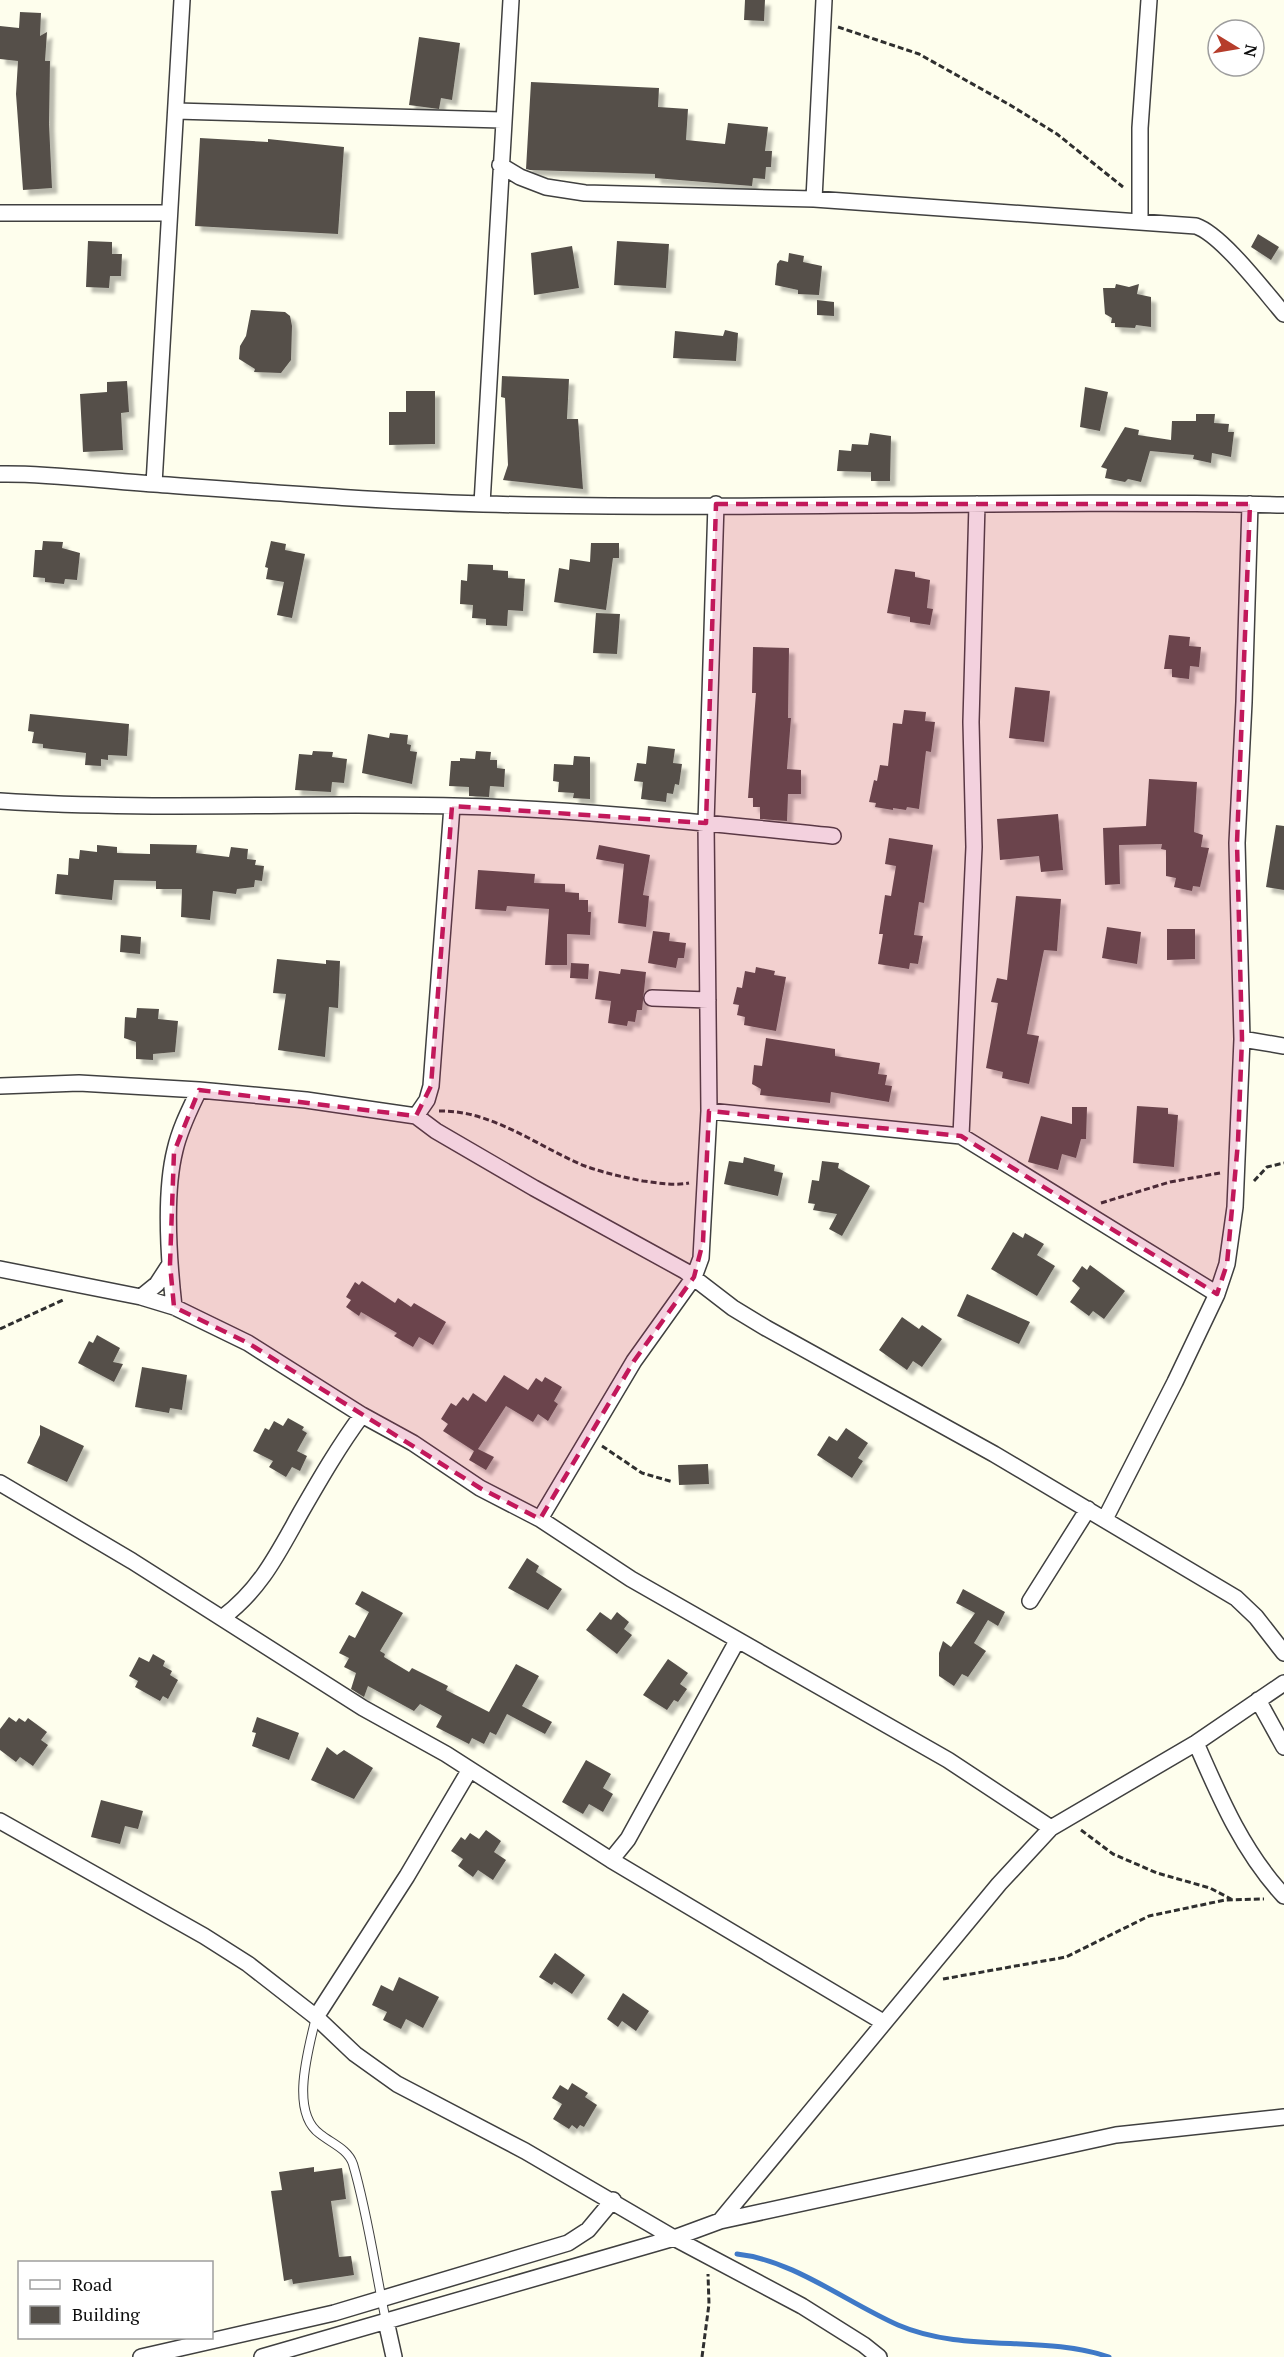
<svg xmlns="http://www.w3.org/2000/svg" width="1284" height="2357" viewBox="0 0 1284 2357" font-family="'PT Serif',serif">
<style>
.lines{fill:none;stroke-linecap:round;stroke-linejoin:round}
.stream{stroke:#3f79c7;stroke-width:5}
.building{fill:#55504a;filter:url(#shadow)}
.service-casing{stroke:#404040;stroke-width:10}
.minor-casing{stroke:#404040;stroke-width:18}
.path{stroke:#2f2f2f;stroke-width:3;stroke-dasharray:6 3;stroke-linecap:butt}
.service{stroke:#fff;stroke-width:8}
.minor{stroke:#fff;stroke-width:15}
.marked{fill:#c2185b;fill-opacity:0.2;stroke:#c2185b;stroke-width:4.5;stroke-dasharray:12 8;stroke-linejoin:round}
</style>
<defs>
<filter id="shadow"><feDropShadow dx="5.5" dy="5.5" stdDeviation="1.5" flood-color="#0004"/></filter>
</defs>
<rect width="100%" height="100%" fill="#fefeed"/>
<g class="lines">
<path class="stream" d="M737,2254C793,2260 846,2302 898,2325C965,2354 1042,2334 1109,2357"/>
</g>
<path class="building" d="M745,0H765L764,21L744,20Z
M20,12L41,13L40,36L47,32L45,61H50L49,124L52,188L23,190L16,94L18,61L0,59V26L19,28Z
M419,37L460,43L452,100L441,98L439,109L409,105Z
M531,82L659,88L658,107L688,109L686,140L725,144L728,123L768,127L765,151H772L771,167H766L765,179L753,178L752,186L655,178V174L530,170L526,169Z
M200,138L268,142V139L344,147L338,234L195,226Z
M1258,234L1279,247L1271,260L1251,247Z
M88,241L112,242V254H122L121,276H110L109,288L86,287Z
M617,241L669,244L666,288L614,285Z
M572,246L579,288L534,295L531,253Z
M789,253L804,256L803,262L822,266L819,295L798,294V290L775,285L777,264L780,260L788,262Z
M1116,284L1129,287L1139,284L1137,294L1151,297V327L1136,325L1135,328L1115,327V323H1111L1112,318L1105,314L1103,288H1115Z
M817,300L834,302V316L817,315Z
M251,310L285,312L290,316L292,326L291,360L281,373L254,372L255,369L239,359L240,346L246,336Z
M725,330L738,333L736,361L673,358L675,331L723,336Z
M502,376L569,379L567,419H578L583,489L503,480L508,465L505,398L501,397Z
M127,381L129,412L121,413L123,450L83,452L80,394L107,392V382Z
M1085,387L1108,392L1100,431L1080,427Z
M406,391H435V444L389,445V412H406Z
M1196,414H1215L1214,423L1229,424L1228,432H1234L1231,457L1212,453L1211,463L1193,459L1194,455L1150,451L1141,482L1128,479L1125,482L1105,478L1107,469L1101,467L1125,427L1139,430L1138,435L1171,440L1172,421H1196Z
M870,433L891,436L890,481H871V472L837,471L839,450L851,451L852,444L868,445Z
M43,541L63,542L62,548L80,553L77,580L65,579L64,584L45,582V578L33,577L35,550H42Z
M271,541L286,544L285,550L305,554L292,618L277,615L284,582L266,579L268,568L265,567Z
M591,543H619V558H613L606,610L554,602L559,568L569,570L570,559L590,562Z
M468,564L493,565V570L508,571V578L525,579L523,611L508,610L507,626L486,625V619L472,618L473,605L460,604L461,580L467,581Z
M895,569L915,572V577L930,580L927,608L933,609L930,625L910,622V617L887,613Z
M596,613L620,614L617,654L593,653Z
M1169,635L1190,637L1189,646L1201,647L1199,667L1190,666L1189,679L1172,677V669H1164Z
M753,647L789,648L788,718H791L787,769L801,770V794H788L787,821L760,819V807H753V798H748L756,693H752Z
M1015,687L1050,691L1044,742L1009,738Z
M904,710L926,712L925,721L935,722L931,752L926,751L919,809L907,807L906,810L893,808V810L875,807L876,803L869,802L874,780L877,781L880,765L888,766L893,723L902,724Z
M30,714L129,724L127,756L108,755V760L101,759V766L85,765L86,753L43,748V744L32,743L34,732L28,731Z
M390,733L408,735L407,744L411,745L410,751L417,752L412,784L362,773L368,734L389,738Z
M648,746L675,749L673,763L682,764L679,785L675,784L673,794L667,793L666,802L641,799L643,782L634,781L637,763L646,764Z
M313,751L333,752L332,757L347,759L344,783L332,782L331,792L295,790L299,754L312,755Z
M476,751L491,752L490,760H497V768L505,769L504,787L490,786L489,797L469,796V787L449,786L451,761H460V758L475,759Z
M574,756L590,757V799L573,798L574,793L558,792L559,782L553,781L554,764L573,765Z
M1149,779L1197,782L1194,832L1203,835L1201,847L1209,848L1200,887L1193,886L1192,891L1174,887L1176,878L1166,876V850L1161,849L1162,844L1119,845L1120,884L1105,885L1103,828L1146,826Z
M1058,814L1063,870L1041,872L1039,856L1000,860L997,819Z
M1276,825L1284,826V890L1266,887Z
M889,838L933,845L924,903L919,902L914,935L923,936L918,964L910,963L909,969L878,964L883,934H879L885,895L891,896L896,866L885,864Z
M150,844L197,845L196,853L229,857L231,847L248,849L247,859L256,860L255,865L264,866L262,881L255,880L254,887L237,889L236,894L213,891L210,920L181,917L182,889H156V881L114,880L112,900L55,894L57,874L68,875L69,858L79,859L80,850L97,852V845L117,847V853L150,854Z
M599,845L650,855L643,895L649,896L646,927L618,923L624,864L596,859Z
M478,870L535,874L534,883L565,884V892L579,893V900H588V912H591L590,935L567,934V965H545L549,909L507,906L506,911L475,909Z
M1016,896L1061,899L1057,951L1044,950L1027,1034L1039,1036L1029,1084L1002,1078L1003,1072L986,1068L998,1003L991,1002L997,978L1007,980Z
M1107,927L1141,932L1137,964L1102,958Z
M1167,929H1195V959L1167,960Z
M653,931L670,933L669,941L686,943L684,958H678L676,968L648,963Z
M121,935L141,937L140,954L120,952Z
M277,959L326,964V960L340,961L338,1008L329,1007L325,1057L278,1050L286,994L273,993Z
M571,963L589,964L588,979L570,978Z
M756,967L775,971L774,975L786,977L776,1031L744,1025L745,1017L737,1015L739,1005L733,1004L737,987L742,988L745,971L755,973Z
M621,969L646,972L642,1010H637L635,1022L628,1021L627,1026L608,1023L611,1001L595,999L599,971L620,974Z
M137,1008L159,1009L158,1019L178,1021L175,1052L153,1054V1060L136,1059V1042L124,1038L125,1017L136,1018Z
M766,1038L835,1049V1056L880,1063L878,1074L887,1075L885,1085L892,1086L889,1102L831,1092L830,1103L760,1095L761,1089L752,1084L754,1065L762,1066Z
M1137,1106L1168,1108V1114L1178,1115L1174,1167L1133,1163Z
M1072,1107H1087L1086,1139H1081L1076,1158L1062,1154L1058,1170L1028,1162L1041,1116L1072,1124Z
M744,1157L775,1165L774,1171L783,1173L778,1196L724,1184L729,1161L743,1163Z
M822,1161L839,1163L838,1168L870,1186L842,1236L829,1229L837,1214L813,1210L815,1204L808,1203L812,1180L819,1181Z
M1013,1232L1023,1238L1025,1233L1044,1244L1037,1255L1055,1266L1037,1296L991,1269Z
M1090,1265L1125,1291L1104,1319L1093,1311L1089,1316L1070,1302L1080,1288L1072,1281L1082,1266L1087,1270Z
M362,1281L395,1303L398,1298L411,1307L414,1303L446,1322L433,1345L419,1337L413,1347L394,1336L397,1333L361,1312L359,1316L346,1307L351,1300L346,1297L355,1282L359,1285Z
M967,1294L1030,1322L1019,1344L957,1316Z
M902,1317L919,1329L922,1325L942,1339L922,1367L913,1361L907,1370L879,1350Z
M97,1335L120,1348L113,1362L123,1364L114,1382L78,1363L89,1341L93,1343Z
M142,1367L187,1375L182,1410L170,1408L169,1413L135,1407Z
M504,1375L528,1390L536,1378L542,1382L545,1377L562,1387L554,1401L558,1404L548,1421L538,1414L533,1422L506,1406L478,1449L494,1457L486,1470L469,1460L474,1451L443,1431L448,1424L441,1419L451,1403L456,1406L463,1397L468,1401L473,1393L486,1402Z
M288,1418L304,1427L302,1430L307,1433L297,1451L307,1456L300,1471L292,1467L286,1477L269,1467L273,1461L253,1451L265,1428L269,1430L274,1421L283,1426Z
M40,1425L84,1446L67,1482L27,1463L40,1435Z
M846,1428L868,1443L858,1458L863,1461L852,1478L817,1455L829,1436L837,1441Z
M708,1464L709,1484L679,1485L678,1465Z
M527,1558L539,1566L536,1572L562,1589L548,1610L508,1588Z
M963,1589L1005,1612L998,1626L988,1620L974,1643L986,1651L968,1677L962,1674L954,1686L939,1676V1653L943,1641L951,1647L975,1613L956,1603Z
M362,1591L403,1613L380,1651L385,1654L384,1657L409,1672L412,1668L448,1686L446,1690L489,1712L516,1664L539,1676L522,1706L552,1722L545,1734L507,1714L496,1735L490,1732L484,1744L472,1738L469,1744L436,1727L442,1716L420,1704L414,1711L368,1686L364,1697L351,1689L356,1673L344,1667L349,1658L339,1653L349,1635L355,1638L369,1612L355,1604Z
M600,1612L611,1620L617,1612L629,1622L624,1629L632,1635L617,1654L586,1630Z
M153,1654L165,1661L163,1666L172,1671L170,1675L178,1680L168,1699L163,1696L160,1701L135,1687L138,1681L129,1676L139,1657L149,1662Z
M668,1659L688,1673L680,1684L687,1689L678,1702L674,1700L667,1710L643,1695Z
M9,1717L16,1722L19,1718L25,1722L28,1718L47,1732L41,1740L48,1745L33,1766L20,1757L16,1762L0,1750V1729Z
M257,1717L299,1733L289,1760L252,1746L256,1733L252,1732Z
M327,1747L337,1755L344,1750L373,1768L354,1799L311,1780Z
M586,1760L611,1774L603,1788L613,1794L603,1812L589,1804L583,1814L562,1802Z
M101,1800L143,1811L138,1829L125,1826L120,1844L91,1837Z
M486,1830L501,1841L494,1852L506,1860L493,1880L478,1870L473,1877L458,1866L463,1859L451,1851L461,1837L465,1840L470,1833L479,1839Z
M555,1953L585,1975L572,1994L554,1982L552,1985L539,1977Z
M399,1977L439,1997L423,2028L406,2019L401,2029L383,2020L387,2012L372,2005L381,1985L393,1991Z
M623,1993L649,2011L636,2031L622,2021L618,2027L607,2019Z
M572,2083L588,2093L585,2097L597,2105L584,2127L580,2125L577,2129L572,2125L569,2129L553,2119L562,2104L552,2098L560,2085L568,2090Z
M314,2167V2172L342,2168L346,2199L331,2201L339,2257L351,2256L354,2275L293,2284L292,2279L284,2281L271,2191L282,2190L279,2172Z"/>
<g class="lines">
<g class="service-casing">
<path id="service" d="M316,2017C309,2048 289,2112 320,2134C331,2143 348,2149 353,2164C368,2215 375,2269 386,2321"/>
</g>
<g class="minor-casing">
<path id="minor" d="M176,111L502,120
M500,165L520,177L546,187L585,193L814,199L1196,226C1222,235 1264,291 1284,314
M814,199L824,0
M0,213H168
M1140,222V128L1149,0
M0,474C52,473 103,481 154,484C264,492 374,501 483,504C750,511 1017,499 1284,505
M154,484L182,0
M482,504L511,0
M0,801C151,811 302,802 453,806C581,809 707,823 833,836
M652,998L708,1000
M1242,1039L1284,1046
M0,1086L79,1083L199,1090L306,1100L416,1116L436,1131L534,1188L685,1271L733,1308L766,1328L994,1454L1236,1598L1256,1617L1284,1653
M709,1111L961,1136L1217,1294
M416,1116L427,1100L431,1086L452,806
M961,1136L974,847L971,722L977,504
M0,1269L141,1297L174,1307L248,1343L362,1415L413,1443L480,1488L540,1519L631,1579L948,1760L1051,1828
M141,1297L157,1284L170,1264
M174,1307C169,1262 164,1194 175,1150C180,1128 190,1109 199,1090
M0,1483L132,1561L363,1708L446,1754L611,1860L883,2022
M540,1519L634,1361L694,1277L701,1258L709,1111L706,823L716,504
M1105,1519L1175,1382L1217,1294L1227,1264L1235,1207L1242,1039L1237,843L1244,702L1250,504
M1030,1601L1088,1509
M222,1618C261,1589 278,1553 301,1512C320,1479 339,1446 362,1415
M1258,1700L1284,1747
M1196,1743C1220,1798 1243,1852 1284,1896
M0,1821L204,1936L248,1964L316,2017L355,2054L397,2084L525,2151L674,2238L802,2306L864,2345L879,2357
M611,1860L628,1839L737,1641
M316,2017L407,1876L469,1771
M720,2221L999,1884L1051,1828L1196,1743L1284,1683
M386,2321L394,2357
M141,2357L334,2313L568,2243L588,2230L613,2200
M262,2357L674,2238L720,2221L1116,2135L1284,2117"/>
</g>
<path class="path" d="M838,27L919,54L1010,105L1057,134L1123,187
M439,1111C493,1110 538,1147 585,1166C604,1173 623,1177 643,1181C659,1183 673,1186 689,1183
M1254,1181L1267,1167L1284,1163
M1101,1203L1170,1182L1220,1173
M0,1329L63,1300
M602,1446L642,1473L673,1482
M1081,1830L1113,1854L1157,1873L1210,1888L1231,1899
M943,1979L1066,1957L1149,1916L1225,1900L1264,1899
M702,2357L709,2304L708,2274"/>
<use href="#service" class="service"/>
<use href="#minor" class="minor"/>
</g>
<path class="marked" d="M716,504H1250L1237,843L1242,1039L1238,1142L1227,1264L1217,1294L961,1136L709,1111L703,1242L694,1277L634,1361L540,1519L480,1488L248,1343L174,1307L170,1264L174,1152L199,1090L416,1116L431,1086L452,806L706,823Z"/>
<rect x="18" y="2261" width="195" height="78" fill="#ffffff" stroke="#9e9e9e" stroke-width="1.5"/>
<rect x="30" y="2280" width="30" height="9" fill="#ffffff" stroke="#9e9e9e" stroke-width="1.5"/>
<text x="72" y="2291" font-size="18" fill="#0d0d0d">Road</text>
<rect x="30" y="2306" width="30" height="18" fill="#55504a" stroke="#9e9e9e" stroke-width="1.5"/>
<text x="72" y="2321" font-size="18" fill="#0d0d0d">Building</text>
<g transform="translate(1236 48) rotate(101)"><circle r="28" fill="#ffffff" stroke="#9e9e9e" stroke-width="1.5"/>
<path d="M0-4.5L10 22L0 15L-10 22Z" fill="#b63d2b"/>
<text y="-9" font-size="16" font-weight="bold" text-anchor="middle" fill="#0d0d0d">N</text>
</g>
</svg>
